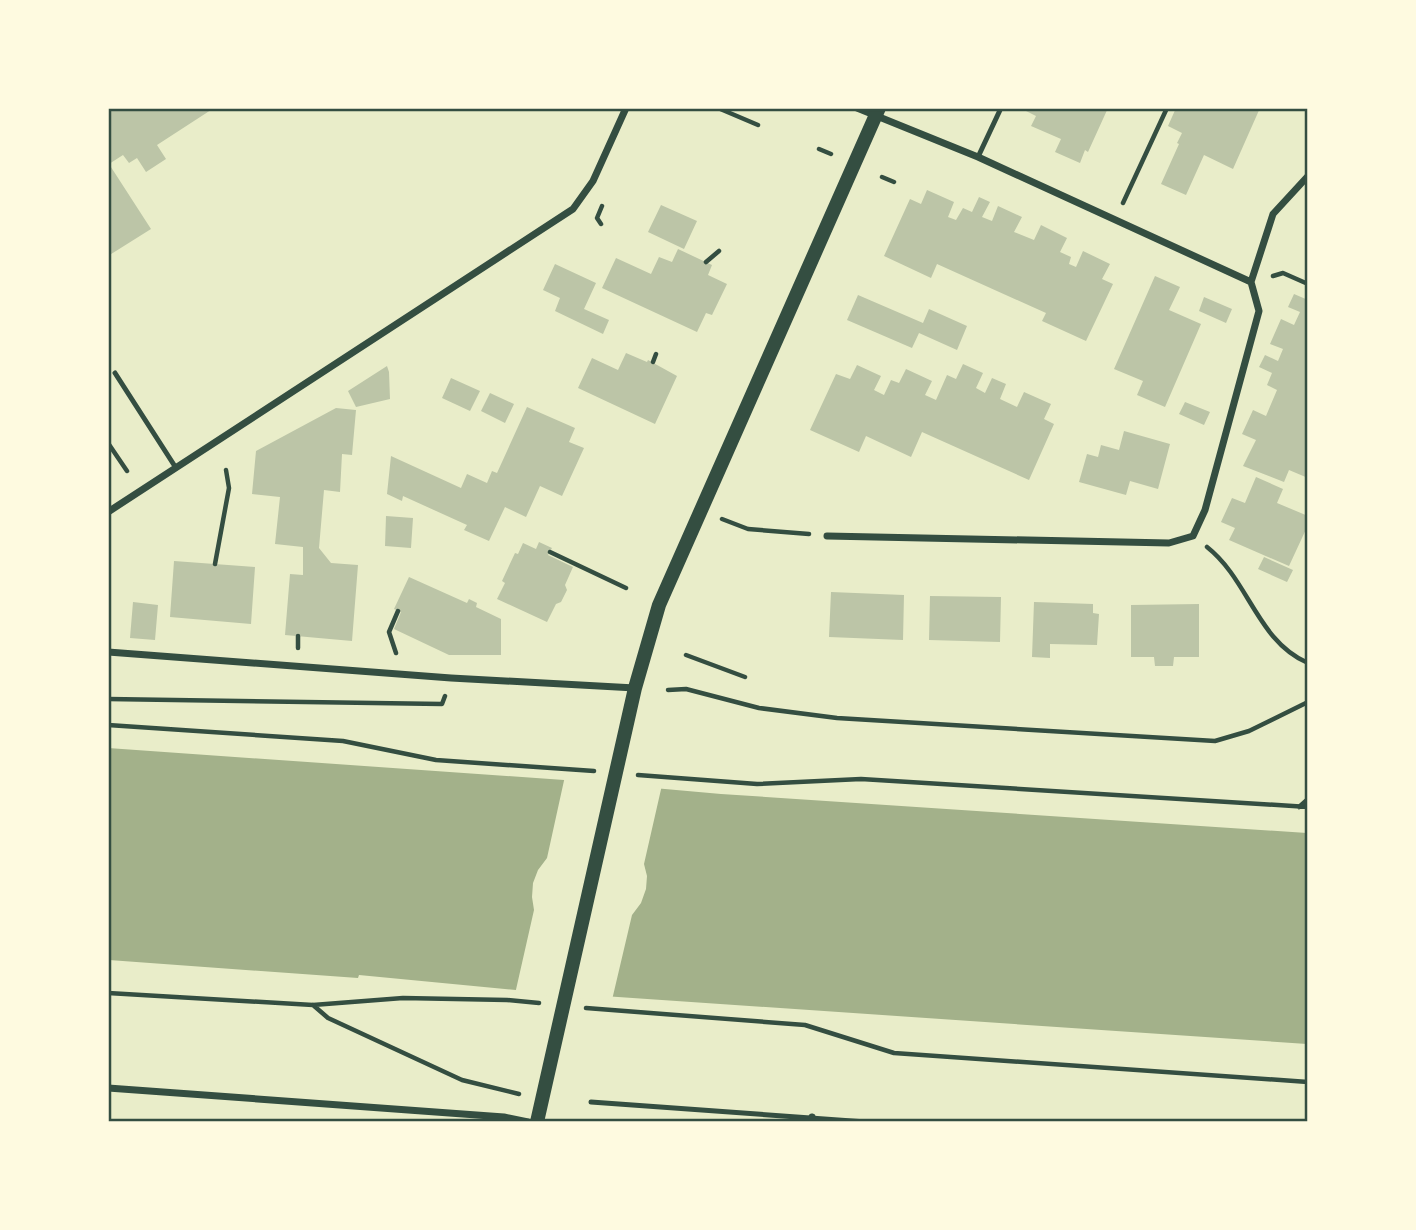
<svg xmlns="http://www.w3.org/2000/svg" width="1416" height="1230" viewBox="0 0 1416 1230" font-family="'Archivo Narrow',sans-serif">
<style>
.water{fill:#a3b18a}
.pier{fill:#e9edc9}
.building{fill:#bcc5a7}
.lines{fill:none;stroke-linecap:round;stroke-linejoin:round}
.path{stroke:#344e41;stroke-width:4.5}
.service{stroke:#344e41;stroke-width:5}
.minor{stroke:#344e41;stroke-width:7}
.secondary{stroke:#344e41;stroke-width:14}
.neatline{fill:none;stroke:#344e41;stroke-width:2.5}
</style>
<rect width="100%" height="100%" fill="#e9edc9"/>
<path class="water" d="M108,748L564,780L721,794L1307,833V1044L516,990L359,975L358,978L109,960Z"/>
<path class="pier" d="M565,776L662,785L644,864L647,876L646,889L641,903L632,915L612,1000L515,994L534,910L532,897L533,883L538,870L547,858Z"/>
<path class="building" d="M108,108H214L157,145L166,159L146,172L137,158L129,163L123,155L109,164L151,229L108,256Z
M1024,108H1108L1088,152L1085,150L1080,163L1055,152L1061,139L1031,126L1036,116L1024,110Z
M1176,108H1260L1233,169L1204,155L1186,195L1161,184L1179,144L1177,143L1182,133L1168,126Z
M927,190L954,202L948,217L956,220L963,208L972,212L979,197L990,202L982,217L992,221L998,206L1022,217L1014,232L1034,240L1041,225L1067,238L1060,252L1071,257L1069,264L1076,267L1083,251L1110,264L1102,279L1113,284L1086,341L1042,321L1046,313L937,264L931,278L884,256L910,199L921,204Z
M661,205L697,221L684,249L648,232Z
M678,249L712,265L708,275L727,284L712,315L706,313L697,332L602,288L616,258L651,274L659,257L672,262Z
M555,264L596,283L584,309L609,320L603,334L555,311L560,298L543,290Z
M1155,276L1180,287L1169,310L1201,324L1165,407L1137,395L1143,381L1114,369Z
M1294,294L1308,300V478L1289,470L1284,482L1243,466L1256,440L1242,434L1253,410L1266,416L1277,390L1267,385L1272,373L1259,367L1265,355L1278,361L1283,349L1270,344L1281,319L1294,325L1300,312L1288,307Z
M858,295L923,323L929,309L967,326L957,350L919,333L912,348L847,320Z
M1204,297L1232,309L1226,323L1199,311Z
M626,353L647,362L648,360L677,376L655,424L578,388L592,358L618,370Z
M963,364L983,373L976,388L985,393L992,378L1006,384L1000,399L1017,407L1024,392L1051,404L1044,419L1054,424L1029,480L922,432L911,457L866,436L859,452L810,430L836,374L850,379L857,365L881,376L874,390L884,395L891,380L899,383L906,369L932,381L925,395L936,400L947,375L956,379Z
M387,366L389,372L390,399L356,407L348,391Z
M451,378L480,391L470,411L442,398Z
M490,393L514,404L505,423L481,411Z
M1185,402L1210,412L1204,425L1179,414Z
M527,407L575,428L569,442L584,448L562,496L540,486L526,517L505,507L489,541L464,530L467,525L403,496L402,501L387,494L391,456L461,488L467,474L487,483L492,471L497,473Z
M336,408L356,410L352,455L342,454L340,492L324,490L319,548L331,563L358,565L352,641L285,635L290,574L303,575V547L275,544L280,497L252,494L256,451Z
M1124,431L1170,444L1158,489L1130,481L1126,495L1079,482L1087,454L1098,457L1101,445L1119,450Z
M1256,477L1283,489L1277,503L1308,516V525L1289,566L1229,540L1235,528L1221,522L1232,498L1245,503Z
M386,516L413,518L411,548L385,546Z
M539,542L552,548L548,555L573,567L565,585L567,590L561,602L556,604L547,622L497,599L505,583L502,581L515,553L518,554L523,543L536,549Z
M1264,557L1293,570L1287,582L1258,569Z
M174,561L255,567L251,624L170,617Z
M409,577L467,603L469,599L477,603L476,607L501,619V655H449L394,629L401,612L394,609Z
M831,592L904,595L903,640L829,637Z
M930,596L1001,597L1000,642L929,640Z
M133,602L158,605L155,640L130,638Z
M1034,602L1093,604V613L1099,614L1097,645L1050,644V658L1032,657Z
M1199,604V657H1174L1173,666H1155L1154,657H1131V605Z"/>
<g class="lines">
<path class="path" d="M718,108L758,125
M819,149L831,154
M882,177L894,182
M1123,203L1167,108
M601,224L597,218L602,206
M706,262L719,251
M1273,276L1283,273L1308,284
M653,362L656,354
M108,443L127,471
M722,519L748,529L809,534
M1207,547C1249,580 1257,641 1308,663
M550,552L626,588
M215,564L229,488L226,470
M298,636V648
M396,653L389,632L398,611
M686,655L745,677
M668,690L686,689L759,708L837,718L1215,741L1249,731L1308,702
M108,699L442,704L445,696
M108,725L343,741L436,760L594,771
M638,775L757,784L861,779L1308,807
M1299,807L1308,799
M108,993L313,1005L403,998L507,1000L539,1003
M313,1005L328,1018L462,1080L519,1094
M586,1008L805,1025L894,1053L1308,1082"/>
<path class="service" d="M978,157L1001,108
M115,373L176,468
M591,1102L866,1122"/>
<path class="minor" d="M857,108L978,157L1251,282
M1251,282L1273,214L1308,176
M108,512L573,209L593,181L626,108
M827,536L1169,543L1193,536L1205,510L1259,311L1251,282
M108,652L451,678L635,688
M108,1088L504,1117L528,1122
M811,1122L812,1117"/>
<path class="secondary" d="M537,1122L635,688L659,605L879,108"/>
</g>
<rect width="1416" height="1230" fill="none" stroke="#fefae0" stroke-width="220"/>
<rect x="110" y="110" width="1196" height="1010" class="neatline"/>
</svg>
